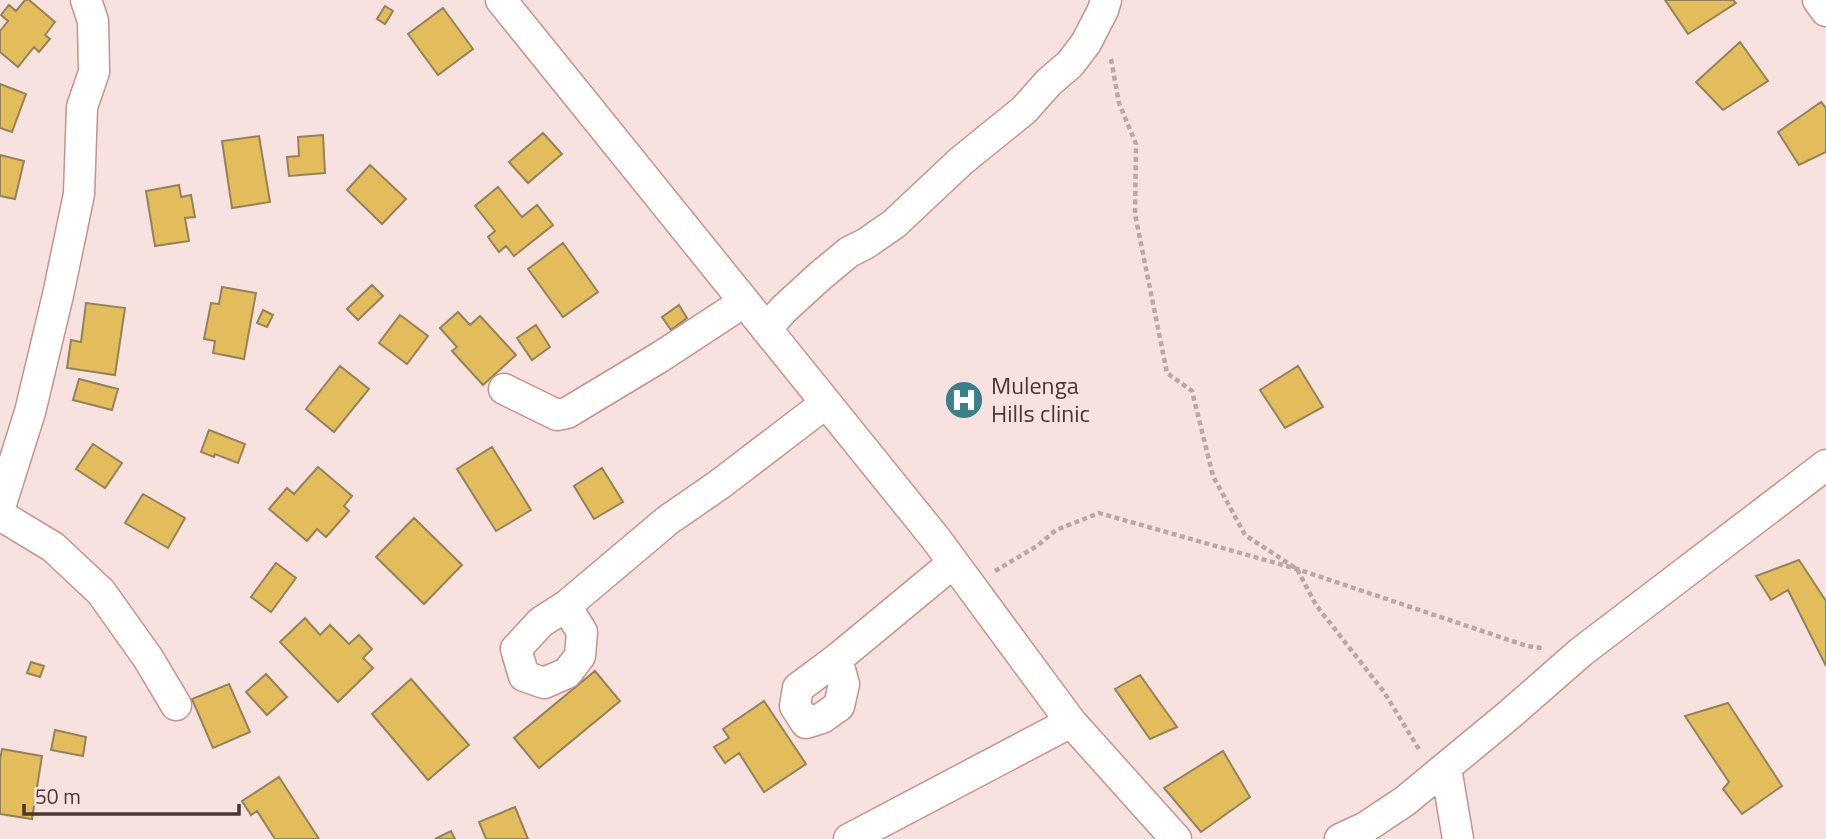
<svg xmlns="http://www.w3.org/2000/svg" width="1826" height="839" viewBox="0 0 1826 839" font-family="'Titillium Web',sans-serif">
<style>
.building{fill:#e3bd5c;stroke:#94835a;stroke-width:2}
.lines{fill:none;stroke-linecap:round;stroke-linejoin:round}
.street-casing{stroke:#c4938b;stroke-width:33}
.path{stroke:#bda7a4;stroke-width:4.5;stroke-dasharray:5 3.5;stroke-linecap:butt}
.street{stroke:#fff;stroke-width:30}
.labels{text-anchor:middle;stroke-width:7;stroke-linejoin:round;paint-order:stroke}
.poi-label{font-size:24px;fill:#4b3633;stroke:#f8e2df;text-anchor:start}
</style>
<rect width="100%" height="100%" fill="#f8e2df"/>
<path class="building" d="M25,0H29L55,22L45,35L50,39L39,52L34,47L18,67L0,52V31L8,21L1,15L9,5L16,11Z
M1665,0H1733L1736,3L1688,34Z
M385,6L393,11L385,24L377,19Z
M443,8L473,49L438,75L408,34Z
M1740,42L1768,81L1723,110L1696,82Z
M0,84L26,94L12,132L0,128Z
M1821,102L1826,108V152L1799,165L1778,132Z
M543,133L562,154L528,183L509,162Z
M323,135L325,173L289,176L287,157L299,156L298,137Z
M259,136L270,202L232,208L222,141Z
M0,155L24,161L15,199L0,196Z
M370,165L406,199L382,224L347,190Z
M179,185L181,197L191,195L195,217L185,218L189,241L155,246L146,191Z
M498,187L522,217L537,205L553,225L514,256L506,246L499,252L488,237L495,231L475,206Z
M563,243L598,292L563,317L528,269Z
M372,285L383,296L358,320L347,309Z
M222,287L256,293L244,359L213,353L215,341L204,339L211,303L219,304Z
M86,303L125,308L115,375L67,368L71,340L81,342Z
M679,305L687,318L671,330L662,317Z
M263,310L273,315L267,327L257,323Z
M458,312L470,325L480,316L516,355L483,385L452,351L457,347L440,328Z
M400,315L428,336L407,364L379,343Z
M536,325L550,347L532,360L517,338Z
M340,366L369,389L334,432L306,409Z
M1298,366L1323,407L1285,428L1260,390Z
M79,379L118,389L112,410L73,400Z
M209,430L245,444L238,463L215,454L214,457L201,452Z
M93,444L122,463L105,488L76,469Z
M492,447L531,510L496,531L457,469Z
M318,467L352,496L344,506L349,511L326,537L317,529L307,541L269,509L287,488L294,494Z
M602,468L623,502L594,519L574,486Z
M143,494L185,518L168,548L125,523Z
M414,518L462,565L424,604L376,557Z
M1799,560L1826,601V666L1788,590L1771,600L1756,576Z
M276,563L296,578L271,612L251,597Z
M305,618L320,635L330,625L349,644L359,635L372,649L363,658L373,668L338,702L280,642Z
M31,662L44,666L40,677L27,673Z
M595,671L620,701L539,768L514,738Z
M266,674L287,697L267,715L246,692Z
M1140,675L1177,727L1150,739L1115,689Z
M411,679L469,745L428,780L372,714Z
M229,684L250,732L213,748L192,699Z
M764,701L806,764L764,792L739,753L725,763L714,747L729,738L723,729Z
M1728,703L1782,786L1742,814L1723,789L1729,782L1685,716Z
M55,730L86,737L83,756L51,750Z
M2,749L42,756L32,819L0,814V760Z
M1223,751L1250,797L1201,832L1164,788Z
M279,777L319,839H275L257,811L251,815L242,801Z
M515,807L528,839H486L479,822Z
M451,831L455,839H435Z"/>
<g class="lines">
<g class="street-casing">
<path id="street" d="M501,0L936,539L1071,722L1176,839
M1818,0L1826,11
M766,329L784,309L820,276L849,252L865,244L894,224L961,161L1024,110L1049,82L1070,64L1086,43L1103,10L1106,0
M504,389L557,415L567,413L660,357L744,302
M0,507L30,412L58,295L79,194L82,107L94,72L93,21L86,0
M0,515L53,547L101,592L148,658L176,705
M566,606L582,632L580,656L567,673L544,683L524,676L516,649L541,622L566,606L668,520L720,484L826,403
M837,659L844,684L839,706L822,718L806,723L795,706L798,688L837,659L953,563
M1446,768L1458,839
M849,839L1071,722
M1340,839L1366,827L1405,801L1509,715L1581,652L1826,465"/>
</g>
<path class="path" d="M1111,59L1119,103L1136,144L1135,214L1167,373L1192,391L1213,476L1245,535L1297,569L1316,605L1384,692L1420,751
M995,571L1037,546L1056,530L1099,513L1297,569L1527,646L1542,648"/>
<use href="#street" class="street"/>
</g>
<defs>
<g id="hospital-disc" transform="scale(2.0125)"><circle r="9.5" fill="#3a808b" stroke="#f8e2df"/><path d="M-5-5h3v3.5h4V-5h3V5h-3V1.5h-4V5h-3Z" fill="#fff"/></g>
</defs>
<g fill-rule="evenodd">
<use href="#hospital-disc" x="964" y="400"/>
</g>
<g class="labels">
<g class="poi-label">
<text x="991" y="394">Mulenga<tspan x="991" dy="28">Hills clinic</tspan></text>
</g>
</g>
<path d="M24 804v10h215v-10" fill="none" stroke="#4b3633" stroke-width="3.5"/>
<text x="35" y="804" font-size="21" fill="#4b3633" stroke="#f8e2df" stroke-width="5" paint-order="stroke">50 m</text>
</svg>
